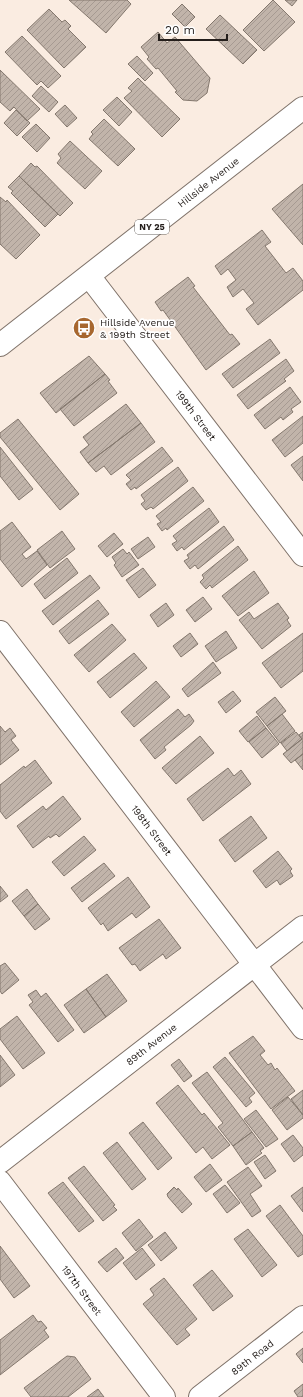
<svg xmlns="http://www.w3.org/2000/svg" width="303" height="1397" viewBox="0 0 303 1397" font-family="'Work Sans',sans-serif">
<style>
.building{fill:url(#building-hatch);stroke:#83776d}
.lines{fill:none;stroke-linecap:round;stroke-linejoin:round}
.street-casing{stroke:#7f7269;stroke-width:24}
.primary-casing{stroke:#7f7269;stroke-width:24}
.street{stroke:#fff;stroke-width:22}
.primary{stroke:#fff;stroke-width:22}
.labels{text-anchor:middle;stroke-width:3.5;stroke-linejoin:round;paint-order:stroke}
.shield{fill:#fff;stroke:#66625f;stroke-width:1}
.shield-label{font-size:9px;font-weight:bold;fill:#241e1b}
.street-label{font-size:10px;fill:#241e1b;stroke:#fff}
.poi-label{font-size:10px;fill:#241e1b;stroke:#fff;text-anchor:start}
</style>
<defs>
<pattern id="building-hatch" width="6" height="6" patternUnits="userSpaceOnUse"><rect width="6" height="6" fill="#c1b4aa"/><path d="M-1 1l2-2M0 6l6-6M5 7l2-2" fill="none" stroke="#a69a92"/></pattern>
</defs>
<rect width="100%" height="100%" fill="#faece1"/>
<path class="building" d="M69,0H127L131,4L106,33Z
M273,0L295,22L264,51L243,30Z
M285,0H297L292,6Z
M182,4L195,17L185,27L172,14Z
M49,9L62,22L65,20L71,26L68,29L86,47L64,68L27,30Z
M220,15L257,50L243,64L206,29Z
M158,32L167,43L175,37L210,78L207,93L197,101L183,100L175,92L177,91L158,68L156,69L147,59L149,57L141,47Z
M22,36L61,76L48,88L41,81L37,85L5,52Z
M137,56L153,73L145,81L128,64Z
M0,70L40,109L27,121L14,107L10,111L0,102Z
M138,78L180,119L162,137L124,98L132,91L128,88Z
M41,86L58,102L49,112L32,96Z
M117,97L132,112L119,126L103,110Z
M65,105L77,118L67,127L55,114Z
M16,110L30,123L17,136L4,123Z
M104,119L135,149L118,166L89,139L93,134L91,132Z
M36,124L50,138L37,152L22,137Z
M70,141L102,171L85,189L57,163L61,158L58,154Z
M31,163L35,167L37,166L73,203L60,216L19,176Z
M19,176L58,214L45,227L11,193L13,191L8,187Z
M303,184V245L272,209Z
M0,197L6,202L7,200L40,235L16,259L0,244Z
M262,230L271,242L265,246L286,273L293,268L303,281V290L258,325L246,309L254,303L243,289L233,297L227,287L236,280L228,269L221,275L215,266Z
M188,277L195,286L193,287L230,335L232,334L240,344L206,370L163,310L161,311L155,302Z
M270,339L280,353L233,388L222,374Z
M89,356L105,374L56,413L40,393Z
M286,359L294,371L284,379L286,381L248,409L237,395Z
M105,374L110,380L108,381L117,393L74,426L60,409Z
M290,387L301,402L291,409L293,412L283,420L281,417L265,429L254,415Z
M126,404L141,423L88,463L80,452L89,445L83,437Z
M303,416V443L285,457L272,440Z
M18,419L79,494L60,510L0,437V433Z
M141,423L155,442L111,475L104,466L96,472L88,463Z
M0,447L33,489L19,500L0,476Z
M162,447L173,461L136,489L135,487L131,490L126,484L131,480L126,475Z
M303,456V481L291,465Z
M178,467L188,481L153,509L151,507L146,510L141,504L145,501L141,495Z
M193,487L204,501L167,530L166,528L162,531L157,524L161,522L156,516Z
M209,508L219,522L184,550L182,547L177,551L172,544L177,541L173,536Z
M12,522L31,547L22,554L26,559L37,551L47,565L22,587L0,559V531Z
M224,526L234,540L198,569L195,565L190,569L184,561L189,558L187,555Z
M62,531L75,549L50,568L37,550Z
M114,533L123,544L107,557L98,546Z
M148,537L155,547L138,559L131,549Z
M238,546L248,560L212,588L210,585L206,589L200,582L204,578L202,575Z
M123,549L127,554L129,552L139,565L122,577L114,565L116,563L112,557Z
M67,558L78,573L45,599L34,584Z
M143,568L156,585L139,598L126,580Z
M254,571L269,593L238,616L222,596Z
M90,575L100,588L53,625L42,611Z
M203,597L212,609L195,622L186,610Z
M98,600L109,614L69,644L59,631Z
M166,603L174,615L158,627L150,615Z
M278,603L289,618L287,620L291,626L262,649L239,620L249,612L254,619Z
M112,624L126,640L89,672L74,655Z
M226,631L237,648L216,662L205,646Z
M190,633L198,644L181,657L173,646Z
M303,633V671L281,688L262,663Z
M134,653L147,668L110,698L97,682Z
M213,662L221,673L188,697L182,689Z
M156,681L170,697L134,727L121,712Z
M233,691L241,701L226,713L218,702Z
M275,697L286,711L267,726L256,712Z
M178,709L185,717L189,714L194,721L191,725L164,747L166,750L155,759L140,740Z
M282,714L295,731L280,743L267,726Z
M257,716L266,728L248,742L239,731Z
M0,726L5,732L10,728L16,736L11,740L19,750L0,765Z
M266,728L279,744L262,758L249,742Z
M296,732L302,739L287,751L281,743Z
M303,732V754L291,763L283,754L302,739L299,735Z
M200,736L214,753L176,784L162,768Z
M303,754V770L295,760Z
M35,760L52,783L6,819L0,811V785L24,766L25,768Z
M228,768L234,776L241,770L251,784L203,821L187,799Z
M63,796L81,819L59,837L56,834L50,838L49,836L33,848L17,826L43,806L46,810Z
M251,816L267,838L235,862L219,840Z
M84,836L96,850L64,876L52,862Z
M278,851L292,869L290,871L293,876L280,885L277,880L266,888L253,871Z
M104,863L115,876L82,902L71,888Z
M128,877L150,907L136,918L132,913L108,931L103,923L101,925L88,908Z
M0,886L8,896L0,902Z
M27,889L38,904L24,916L12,901Z
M38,904L50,919L35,930L24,916Z
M159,919L181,948L166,959L163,954L140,971L135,964L132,965L119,948Z
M5,963L19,980L2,994L0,991V966Z
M107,974L127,1001L106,1017L86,989Z
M86,989L106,1017L84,1033L64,1005Z
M36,990L41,997L46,993L74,1030L58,1042L29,1005L33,1002L28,995Z
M17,1016L45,1053L23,1069L0,1039V1029Z
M253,1036L265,1051L260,1055L268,1065L271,1063L275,1070L277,1068L295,1091L271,1109L229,1053Z
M0,1055L15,1075L0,1087Z
M225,1057L255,1093L249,1098L252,1102L246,1107L213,1067Z
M179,1059L192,1076L184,1082L171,1065Z
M207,1072L252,1132L233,1146L218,1127L223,1123L192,1083Z
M178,1085L202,1115L204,1113L230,1145L212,1159L203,1147L196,1153L156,1103Z
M303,1090V1115L291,1099Z
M288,1097L303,1115V1118L287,1130L272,1110Z
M256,1110L278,1139L266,1147L244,1119Z
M143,1122L172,1158L158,1170L129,1133Z
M252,1132L264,1148L260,1151L262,1153L246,1165L233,1146Z
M293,1135L303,1148V1155L294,1162L281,1144Z
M117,1142L146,1179L132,1190L103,1153Z
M265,1155L276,1171L265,1179L254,1162Z
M210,1164L222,1180L206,1192L194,1177Z
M84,1166L115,1205L113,1206L117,1210L103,1221L68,1178Z
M248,1167L262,1186L250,1194L261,1211L252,1217L227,1182Z
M63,1182L94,1221L79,1232L48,1193Z
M225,1185L240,1203L227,1213L213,1194Z
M174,1187L177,1190L178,1188L192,1204L182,1213L168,1197L167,1194Z
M303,1187V1212L291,1196Z
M280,1205L303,1236V1254L298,1257L266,1216Z
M139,1219L153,1237L136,1251L122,1233Z
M248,1229L277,1265L262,1277L234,1239Z
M165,1232L177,1248L161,1261L148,1245Z
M0,1246L30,1286L14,1298L0,1279Z
M116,1248L124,1258L107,1272L98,1262Z
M142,1248L155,1265L136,1280L123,1263Z
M212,1270L233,1296L213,1311L193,1285Z
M164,1278L197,1319L185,1329L190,1335L177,1345L143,1304L154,1295L150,1289Z
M33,1315L38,1322L41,1321L47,1328L44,1330L49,1337L0,1375V1340Z
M303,1348V1363L296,1354Z
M67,1356L75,1357L91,1379L68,1397H31L24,1388Z
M303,1384V1397H298L294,1391Z
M98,1389L104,1397H87Z"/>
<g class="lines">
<g class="street-casing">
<path id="street" d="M89,276L303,555
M0,632L303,1028
M0,1162L303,927
M0,1182L164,1397
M200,1397L303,1317"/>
</g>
<g class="primary-casing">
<path id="primary" d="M0,345L303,108"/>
</g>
<use href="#street" class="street"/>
<use href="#primary" class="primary"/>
</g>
<defs>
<g id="bus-disc" transform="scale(1.15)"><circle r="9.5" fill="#a7672f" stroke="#fff"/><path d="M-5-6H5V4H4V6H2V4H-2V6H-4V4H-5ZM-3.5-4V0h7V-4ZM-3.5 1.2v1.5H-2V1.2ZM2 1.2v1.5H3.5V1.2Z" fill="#fff"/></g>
</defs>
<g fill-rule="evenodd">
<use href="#bus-disc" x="84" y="328"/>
</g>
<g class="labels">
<rect class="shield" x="135" y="220" width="34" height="14" rx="3"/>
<g class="shield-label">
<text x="152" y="230">NY 25</text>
</g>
<g class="street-label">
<text transform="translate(208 182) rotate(-38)" y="4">Hillside Avenue</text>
<text transform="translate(196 415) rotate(53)" y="4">199th Street</text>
<text transform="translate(152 830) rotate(53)" y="4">198th Street</text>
<text transform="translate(151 1044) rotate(-38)" y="4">89th Avenue</text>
<text transform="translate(82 1290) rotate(53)" y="4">197th Street</text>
<text transform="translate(252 1357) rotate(-38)" y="4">89th Road</text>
</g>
<g class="poi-label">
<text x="100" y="326">Hillside Avenue<tspan x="100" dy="12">&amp; 199th Street</tspan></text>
</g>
</g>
<path d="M159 34v6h68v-6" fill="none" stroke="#241e1b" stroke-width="2"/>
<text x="165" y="34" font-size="12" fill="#241e1b" stroke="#ffffff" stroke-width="3" paint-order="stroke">20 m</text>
</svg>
